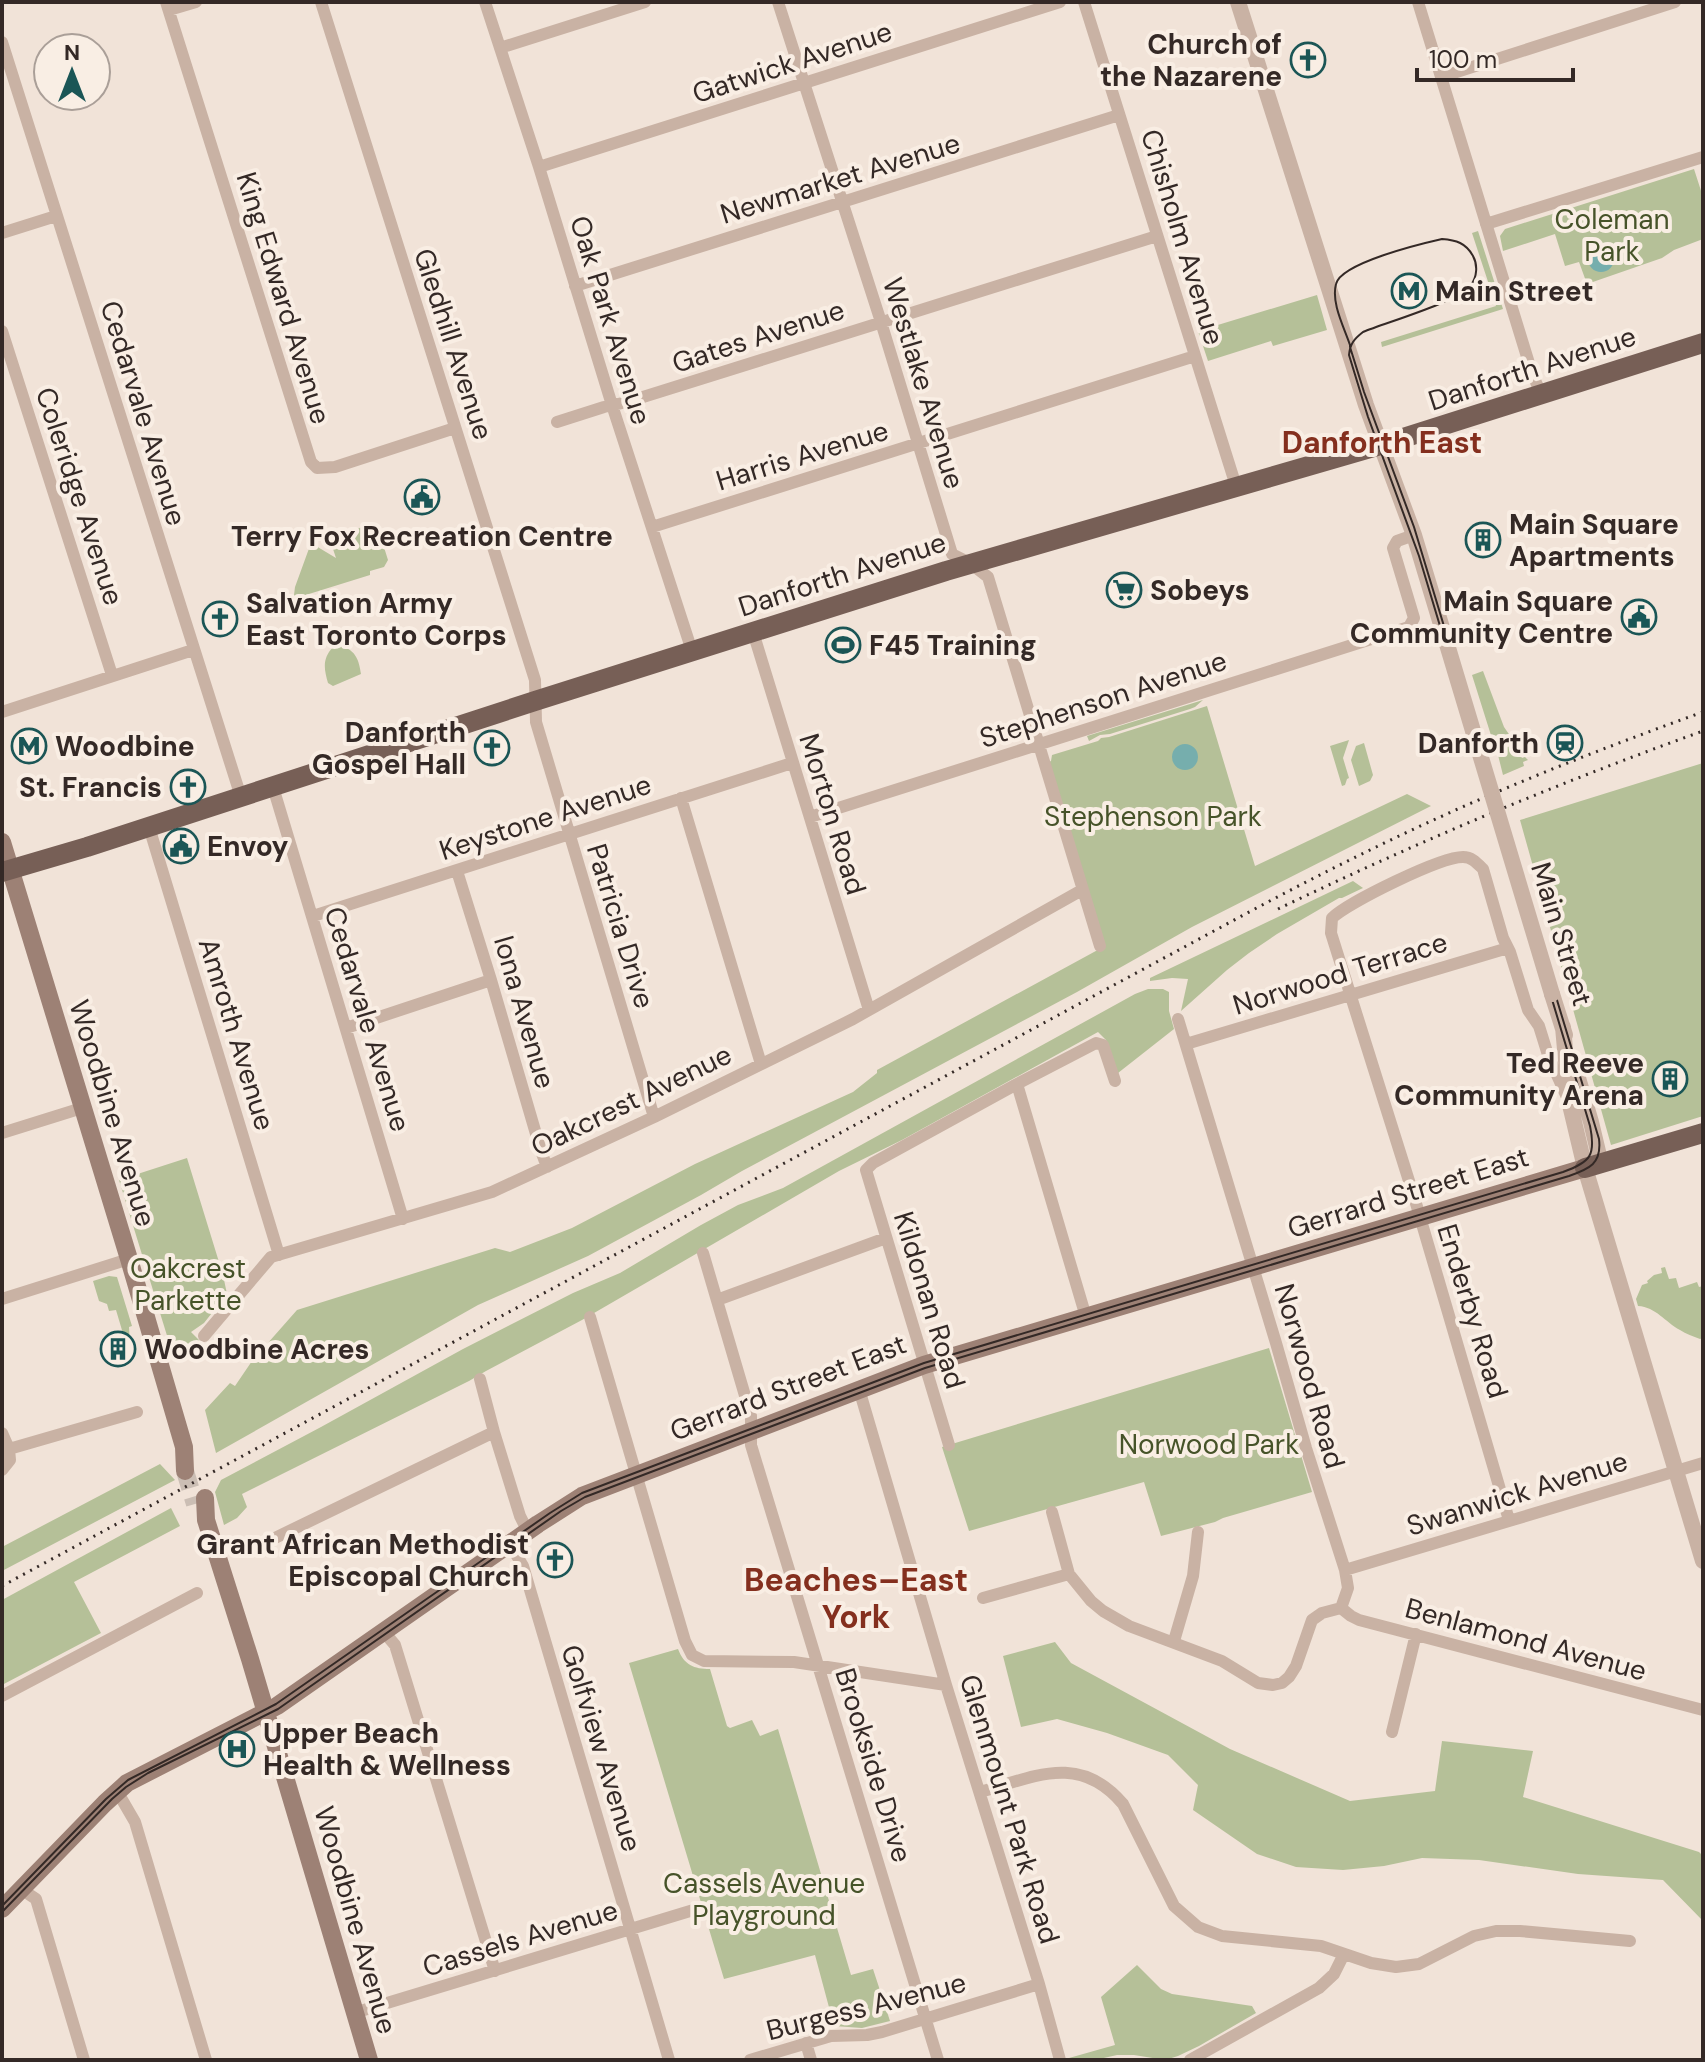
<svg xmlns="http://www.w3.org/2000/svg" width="1705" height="2062" viewBox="0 0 1705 2062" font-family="'DM Sans',sans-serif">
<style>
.green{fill:#b5c098}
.water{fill:#76aead}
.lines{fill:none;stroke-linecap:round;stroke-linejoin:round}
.secondary-tunnel{stroke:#cbbeb4;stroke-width:18;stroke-dasharray:18 9;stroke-linecap:butt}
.minor{stroke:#c9b2a4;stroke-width:12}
.tertiary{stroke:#c9b2a4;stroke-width:16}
.secondary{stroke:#9d8175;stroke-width:18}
.primary{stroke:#775f56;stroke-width:20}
.tram{stroke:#342926;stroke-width:2}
.rail{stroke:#342926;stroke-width:3;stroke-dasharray:2 6;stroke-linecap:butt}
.tertiary-bridge{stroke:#c9b2a4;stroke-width:16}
.labels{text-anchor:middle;stroke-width:8;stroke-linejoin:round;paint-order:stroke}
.poi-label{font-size:28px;font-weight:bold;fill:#342926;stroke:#f9eee4;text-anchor:start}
.street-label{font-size:28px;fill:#342926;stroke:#f9eee4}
.park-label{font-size:28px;fill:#465329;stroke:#f9eee4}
.neighbourhood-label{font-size:30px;font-weight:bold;fill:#842f1e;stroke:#f9eee4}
.quarter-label{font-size:32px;font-weight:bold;fill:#842f1e;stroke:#f9eee4}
</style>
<rect width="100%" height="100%" fill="#f1e3d8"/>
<path class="green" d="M1694,169L1703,197V239L1674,250L1662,258L1587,284L1579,262L1565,266L1555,234L1503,251L1500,236L1505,229Z
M1478,231L1503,309L1382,347L1381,342L1496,306L1472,233Z
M1317,295L1327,330L1273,346L1271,341L1208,361L1198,331Z
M373,524L377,525L388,560L384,567L370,571V575L296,598L294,595L295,587L311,543L336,558L329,537Z
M342,646C356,651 359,660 361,674L333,686L328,683C324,669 322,659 333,647Z
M1483,671L1504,727L1515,743L1495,748L1472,675Z
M1203,700L1195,707L1190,709L1110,734L1100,735L1089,741L1087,736Z
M1207,706L1255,866L1407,794L1431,806L1192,927L1077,992L742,1171L701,1195L588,1256L478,1305L216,1453L205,1410L230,1383L235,1386L252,1361L297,1310L495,1248L510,1252L572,1228L695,1164L853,1092L877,1073V1070L1105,946L1049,762L1051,761L1052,755L1098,741L1101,738L1109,737Z
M1349,740L1343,758L1349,778L1347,779L1345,785L1342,786L1330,746Z
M1364,743L1373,775L1370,781L1359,786L1351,760L1356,746Z
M1513,745L1522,758L1525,757L1528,760L1523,762L1524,766L1503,775L1497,751Z
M1703,763V1116L1611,1145L1520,820Z
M1353,881L1363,888L1342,898H1339L1277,934L1249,953L1227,970L1181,1011L1188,979L1172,978L1150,981V978Z
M1148,989H1163L1169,992V1011L1174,1029L1118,1073L1106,1040L1098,1032L902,1140L839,1171L582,1320L486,1371L469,1381L242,1494L247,1507L237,1518L224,1525L215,1492L221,1480L321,1427L463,1349L573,1293L620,1273L701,1225L738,1205L783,1188L1135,994Z
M187,1158L223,1275L227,1294L204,1323L191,1332L205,1346L173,1355L119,1180Z
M1665,1267L1669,1279L1676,1278L1679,1288L1697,1282L1699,1287L1703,1286V1338L1700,1339C1693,1336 1686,1334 1680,1330C1665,1322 1656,1307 1638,1306L1636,1299L1642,1285L1648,1283L1647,1281L1654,1275L1662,1273L1661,1268Z
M109,1276L117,1277L132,1326L129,1327L130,1346L127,1347L116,1310L109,1311L107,1304L99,1301L93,1281Z
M1269,1348L1312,1492L1223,1518L1215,1522L1161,1536L1144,1482L969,1531L942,1447Z
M160,1464L175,1480L2,1571V1547Z
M171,1508L180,1526L74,1582L101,1633L2,1685V1600Z
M1055,1642L1071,1663L1230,1749L1350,1801L1435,1791L1442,1741L1533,1751L1523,1797L1699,1852L1703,1856V1921L1663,1880L1578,1874L1479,1860L1422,1858L1384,1866L1343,1870L1296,1867L1257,1854L1193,1810L1198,1785L1168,1755L1107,1733L1057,1719L1021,1727L1003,1656Z
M678,1649C684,1665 694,1669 710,1669L727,1726L730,1728L752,1720L760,1736L778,1729L851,1975L873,1969L890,2021L862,2028L834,2026L815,1955L724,1979L629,1663Z
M1137,1965L1161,1989L1172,1994L1252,2006L1256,2013L1199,2046L1178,2056L1165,2060L1134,2055H1117L1095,2060H1070L1069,2058L1115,2045L1101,1997Z"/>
<path class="water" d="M1588 259a13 13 0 1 1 26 0a13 13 0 1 1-26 0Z
M1172 757a13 13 0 1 1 26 0a13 13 0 1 1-26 0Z"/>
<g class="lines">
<path class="secondary-tunnel" d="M185,1471L195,1504"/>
<path class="minor" d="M166,2L311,462L317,468L335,467L455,428
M321,2L535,680L536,722L654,1117
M485,2L539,167L612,405L692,651
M778,2L881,322L952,554L970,563L988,577L1100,946
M1084,2L1236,486
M1418,2L1532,373L1541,394
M169,10L196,2
M2,42L241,797
M500,48L645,2
M1441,77L1675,2
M539,167L1060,2
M1486,224L1703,157
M2,233L56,216
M575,286L1119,115
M2,331L112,675
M557,422L604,407L627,402L1157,236
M652,527L1195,356
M753,632L869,1010
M2,712L193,650
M273,787L403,1219
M681,798L761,1064
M810,817L1409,627L1414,618L1393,548L1397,541L1414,535
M149,827L279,1255
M457,871L491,980L541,1151L547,1167
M313,916L792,763
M1178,1019L1276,1343L1306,1448L1345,1570L1348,1588L1341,1608
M346,1028L491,980
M1186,1044L1508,948
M1017,1084L1086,1317
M2,1133L82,1108
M703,1253L751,1416V1445L938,2060
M2,1299L129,1259
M717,1300L886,1238
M590,1317L685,1641L692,1655L704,1661L794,1662L946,1685
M204,1336L271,1257L492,1192L654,1117L853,1019L1082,890
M480,1379L494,1432L520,1516L528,1532
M859,1389L946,1685L1039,1984L1060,2060
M2,1433L9,1449
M949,1445L866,1170L873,1163L1017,1084L1096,1043L1103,1045L1115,1081
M2,1470L10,1460L9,1449L137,1412
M1052,1512L1069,1574L1091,1601L1103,1611L1129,1626L1222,1661L1258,1683L1273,1685L1282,1683L1289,1677L1296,1666L1312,1620L1322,1613L1341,1608
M1509,1520L1415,1200L1331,933L1332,918C1349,902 1440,857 1463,857C1472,857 1477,863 1483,869L1503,938L1510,952L1528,1010L1539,1026L1548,1055L1566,1095
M510,1544L523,1566L669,2060
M250,1550L494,1432
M1345,1570L1703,1463
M983,1598L1069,1574
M1341,1608L1351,1616L1359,1620L1703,1710
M384,1632L395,1645L495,1971
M1174,1641L1193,1576L1198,1532
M2,1696L197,1593
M1392,1732L1416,1634
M117,1791L135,1822L206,2060
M980,1792C1034,1777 1079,1752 1123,1804L1174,1906L1198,1927L1222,1936L1321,1946L1371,1963L1396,1967L1419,1964L1474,1936L1496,1931H1520L1630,1941
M21,1889L36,1899L84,2060
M354,2013L700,1908
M806,2043L811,2060
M750,2060L831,2036L867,2035L882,2032L1039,1984
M1190,2060L1319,1988L1334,1974L1344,1954"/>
<path class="tertiary" d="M1238,2L1366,405L1414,535L1446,641
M1552,994L1565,1035
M1563,1027L1570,1105L1585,1168L1703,1561
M1573,1061L1591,1122L1601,1164"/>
<path class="secondary" d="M2,842L129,1259L184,1447L185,1471
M205,1498L206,1520L250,1659L369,2060
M2,1909L105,1803L127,1783L277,1706L538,1524L582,1496L924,1365L1585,1168"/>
<path class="primary" d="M2,872L87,847L535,701L946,571L1381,445L1703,343
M1585,1168L1703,1133"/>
<path class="tram" d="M2,1906L106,1799L128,1780L276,1704L550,1513L582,1493L924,1363L1563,1172C1591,1162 1596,1155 1590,1126L1419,556L1368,417L1349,355C1350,344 1354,339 1363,332C1387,322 1458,302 1471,285C1477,277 1478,265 1473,256C1466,243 1456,240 1442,239C1420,244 1341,263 1336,284C1331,303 1344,327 1350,345V347L1364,392L1414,527L1599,1139C1602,1164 1589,1169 1569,1176L925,1368L585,1497L561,1511L278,1709L148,1773L126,1787L112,1799L2,1912"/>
<path class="rail" d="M1278,909C1417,842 1558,783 1703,731
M2,1586L1225,925C1282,894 1340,864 1399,836C1498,789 1600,749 1703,712"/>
<path class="tertiary-bridge" d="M1446,641L1552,994"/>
</g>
<defs>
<g id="church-ring" transform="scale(1.8)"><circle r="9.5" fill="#f9eee4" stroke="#1b5656" stroke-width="1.5"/><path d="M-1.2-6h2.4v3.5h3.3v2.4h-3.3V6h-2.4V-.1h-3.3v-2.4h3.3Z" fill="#1b5656"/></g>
<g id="metro-ring" transform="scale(1.8)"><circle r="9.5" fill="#f9eee4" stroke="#1b5656" stroke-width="1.5"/><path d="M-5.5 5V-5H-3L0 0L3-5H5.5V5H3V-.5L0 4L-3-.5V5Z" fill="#1b5656"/></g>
<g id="civic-ring" transform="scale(1.8)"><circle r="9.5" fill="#f9eee4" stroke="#1b5656" stroke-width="1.5"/><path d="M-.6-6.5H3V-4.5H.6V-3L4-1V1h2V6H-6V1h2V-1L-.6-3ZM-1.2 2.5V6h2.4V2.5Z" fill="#1b5656"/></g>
<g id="building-ring" transform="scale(1.8)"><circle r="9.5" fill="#f9eee4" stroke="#1b5656" stroke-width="1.5"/><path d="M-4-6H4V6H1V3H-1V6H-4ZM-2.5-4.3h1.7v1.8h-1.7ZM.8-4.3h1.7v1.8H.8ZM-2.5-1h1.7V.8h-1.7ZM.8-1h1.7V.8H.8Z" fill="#1b5656"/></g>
<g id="supermarket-ring" transform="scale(1.8)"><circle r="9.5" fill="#f9eee4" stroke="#1b5656" stroke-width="1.5"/><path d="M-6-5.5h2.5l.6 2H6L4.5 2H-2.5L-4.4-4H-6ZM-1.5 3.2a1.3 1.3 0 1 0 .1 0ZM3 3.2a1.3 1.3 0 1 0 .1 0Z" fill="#1b5656"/></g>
<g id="stadium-ring" transform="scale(1.8)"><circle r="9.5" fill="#f9eee4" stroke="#1b5656" stroke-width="1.5"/><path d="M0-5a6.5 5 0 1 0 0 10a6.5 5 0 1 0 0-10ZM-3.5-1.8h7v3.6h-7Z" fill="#1b5656"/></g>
<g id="station-ring" transform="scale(1.8)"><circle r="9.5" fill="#f9eee4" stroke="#1b5656" stroke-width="1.5"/><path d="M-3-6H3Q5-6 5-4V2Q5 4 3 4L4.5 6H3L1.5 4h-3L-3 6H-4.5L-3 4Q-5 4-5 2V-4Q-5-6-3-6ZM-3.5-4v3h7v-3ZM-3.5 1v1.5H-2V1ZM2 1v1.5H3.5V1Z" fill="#1b5656"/></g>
<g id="hospital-ring" transform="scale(1.8)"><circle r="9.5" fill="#f9eee4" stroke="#1b5656" stroke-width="1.5"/><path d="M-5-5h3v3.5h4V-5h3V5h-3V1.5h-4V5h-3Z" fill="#1b5656"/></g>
</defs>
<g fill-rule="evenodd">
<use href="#church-ring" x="1308" y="60"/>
<use href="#metro-ring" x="1409" y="291"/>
<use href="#civic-ring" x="422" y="497"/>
<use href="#building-ring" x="1483" y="540"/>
<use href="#supermarket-ring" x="1124" y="590"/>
<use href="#civic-ring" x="1639" y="617"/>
<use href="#church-ring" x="220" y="619"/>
<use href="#stadium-ring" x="843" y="645"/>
<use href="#station-ring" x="1565" y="743"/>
<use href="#metro-ring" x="29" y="746"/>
<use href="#church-ring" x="492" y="748"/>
<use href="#church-ring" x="188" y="787"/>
<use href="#civic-ring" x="181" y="846"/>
<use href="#building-ring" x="1670" y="1079"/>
<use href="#building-ring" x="118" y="1349"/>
<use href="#church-ring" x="555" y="1560"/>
<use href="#hospital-ring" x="237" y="1749"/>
</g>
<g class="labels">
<g class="poi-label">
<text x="1282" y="54" text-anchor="end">Church of<tspan x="1282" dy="32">the Nazarene</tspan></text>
<text x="1435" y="301">Main Street</text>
<text x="1509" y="534">Main Square<tspan x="1509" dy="32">Apartments</tspan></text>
<text x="422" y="546" text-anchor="middle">Terry Fox Recreation Centre</text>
<text x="1150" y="600">Sobeys</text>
<text x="1613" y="611" text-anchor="end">Main Square<tspan x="1613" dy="32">Community Centre</tspan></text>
<text x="246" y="613">Salvation Army<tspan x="246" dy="32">East Toronto Corps</tspan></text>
<text x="869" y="655">F45 Training</text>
<text x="466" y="742" text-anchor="end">Danforth<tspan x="466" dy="32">Gospel Hall</tspan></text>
<text x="1539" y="753" text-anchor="end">Danforth</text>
<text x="55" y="756">Woodbine</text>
<text x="162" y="797" text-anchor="end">St. Francis</text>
<text x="207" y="856">Envoy</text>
<text x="1644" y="1073" text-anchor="end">Ted Reeve<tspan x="1644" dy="32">Community Arena</tspan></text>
<text x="144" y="1359">Woodbine Acres</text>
<text x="529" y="1554" text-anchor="end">Grant African Methodist<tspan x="529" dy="32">Episcopal Church</tspan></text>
<text x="263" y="1743">Upper Beach<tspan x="263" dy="32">Health &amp; Wellness</tspan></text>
</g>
<g class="street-label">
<text transform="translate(792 62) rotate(-18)" y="10">Gatwick Avenue</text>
<text transform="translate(840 178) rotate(-17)" y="10">Newmarket Avenue</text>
<text transform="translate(1183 237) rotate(73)" y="10">Chisholm Avenue</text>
<text transform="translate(284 298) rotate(73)" y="10">King Edward Avenue</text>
<text transform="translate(611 320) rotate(73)" y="10">Oak Park Avenue</text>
<text transform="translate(758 336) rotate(-18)" y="10">Gates Avenue</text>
<text transform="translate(454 344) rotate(72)" y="10">Gledhill Avenue</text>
<text transform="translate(1532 368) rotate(-18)" y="10">Danforth Avenue</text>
<text transform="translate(924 383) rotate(73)" y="10">Westlake Avenue</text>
<text transform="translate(144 413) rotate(73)" y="10">Cedarvale Avenue</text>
<text transform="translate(802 455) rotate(-17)" y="10">Harris Avenue</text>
<text transform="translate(80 496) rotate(72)" y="10">Coleridge Avenue</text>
<text transform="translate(842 574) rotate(-18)" y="10">Danforth Avenue</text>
<text transform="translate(1103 699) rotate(-18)" y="10">Stephenson Avenue</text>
<text transform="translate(833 814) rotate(73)" y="10">Morton Road</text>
<text transform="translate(545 817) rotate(-18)" y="10">Keystone Avenue</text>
<text transform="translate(621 926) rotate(73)" y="10">Patricia Drive</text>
<text transform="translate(1562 934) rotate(73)" y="10">Main Street</text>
<text transform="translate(1340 973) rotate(-17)" y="10">Norwood Terrace</text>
<text transform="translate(525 1012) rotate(74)" y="10">Iona Avenue</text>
<text transform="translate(368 1019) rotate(73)" y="10">Cedarvale Avenue</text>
<text transform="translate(237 1034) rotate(73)" y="10">Amroth Avenue</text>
<text transform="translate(631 1100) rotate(-26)" y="10">Oakcrest Avenue</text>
<text transform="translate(113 1113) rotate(73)" y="10">Woodbine Avenue</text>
<text transform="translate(1408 1192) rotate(-17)" y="10">Gerrard Street East</text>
<text transform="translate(930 1300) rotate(73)" y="10">Kildonan Road</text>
<text transform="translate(1473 1311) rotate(73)" y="10">Enderby Road</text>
<text transform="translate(1310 1376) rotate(74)" y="10">Norwood Road</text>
<text transform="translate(788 1387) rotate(-21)" y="10">Gerrard Street East</text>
<text transform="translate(1517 1493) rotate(-17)" y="10">Swanwick Avenue</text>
<text transform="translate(1526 1639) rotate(15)" y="10">Benlamond Avenue</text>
<text transform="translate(602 1748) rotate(73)" y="10">Golfview Avenue</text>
<text transform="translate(874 1765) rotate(73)" y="10">Brookside Drive</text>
<text transform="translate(1010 1809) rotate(73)" y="10">Glenmount Park Road</text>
<text transform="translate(356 1920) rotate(74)" y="10">Woodbine Avenue</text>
<text transform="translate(520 1938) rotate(-17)" y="10">Cassels Avenue</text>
<text transform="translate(866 2006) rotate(-14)" y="10">Burgess Avenue</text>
</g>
<g class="park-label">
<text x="1612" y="229">Coleman<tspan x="1612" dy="32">Park</tspan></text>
<text x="1153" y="826">Stephenson Park</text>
<text x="188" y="1278">Oakcrest<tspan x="188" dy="32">Parkette</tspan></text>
<text x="1209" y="1454">Norwood Park</text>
<text x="764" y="1893">Cassels Avenue<tspan x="764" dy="32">Playground</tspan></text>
</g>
<g class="neighbourhood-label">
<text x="1382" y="453">Danforth East</text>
</g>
<g class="quarter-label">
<text x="856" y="1591">Beaches–East<tspan x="856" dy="37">York</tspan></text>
</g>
</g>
<rect width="1705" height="2062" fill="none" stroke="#342926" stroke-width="8"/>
<g transform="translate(72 72)"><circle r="38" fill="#f9eee4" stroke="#aa9f98" stroke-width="2"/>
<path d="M0-6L14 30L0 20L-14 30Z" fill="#1b5656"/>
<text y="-12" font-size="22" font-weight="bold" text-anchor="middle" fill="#342926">N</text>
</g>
<path d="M1417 68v12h156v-12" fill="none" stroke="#342926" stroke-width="4"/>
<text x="1429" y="68" font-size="24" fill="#342926" stroke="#f9eee4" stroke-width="6" paint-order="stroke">100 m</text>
</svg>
